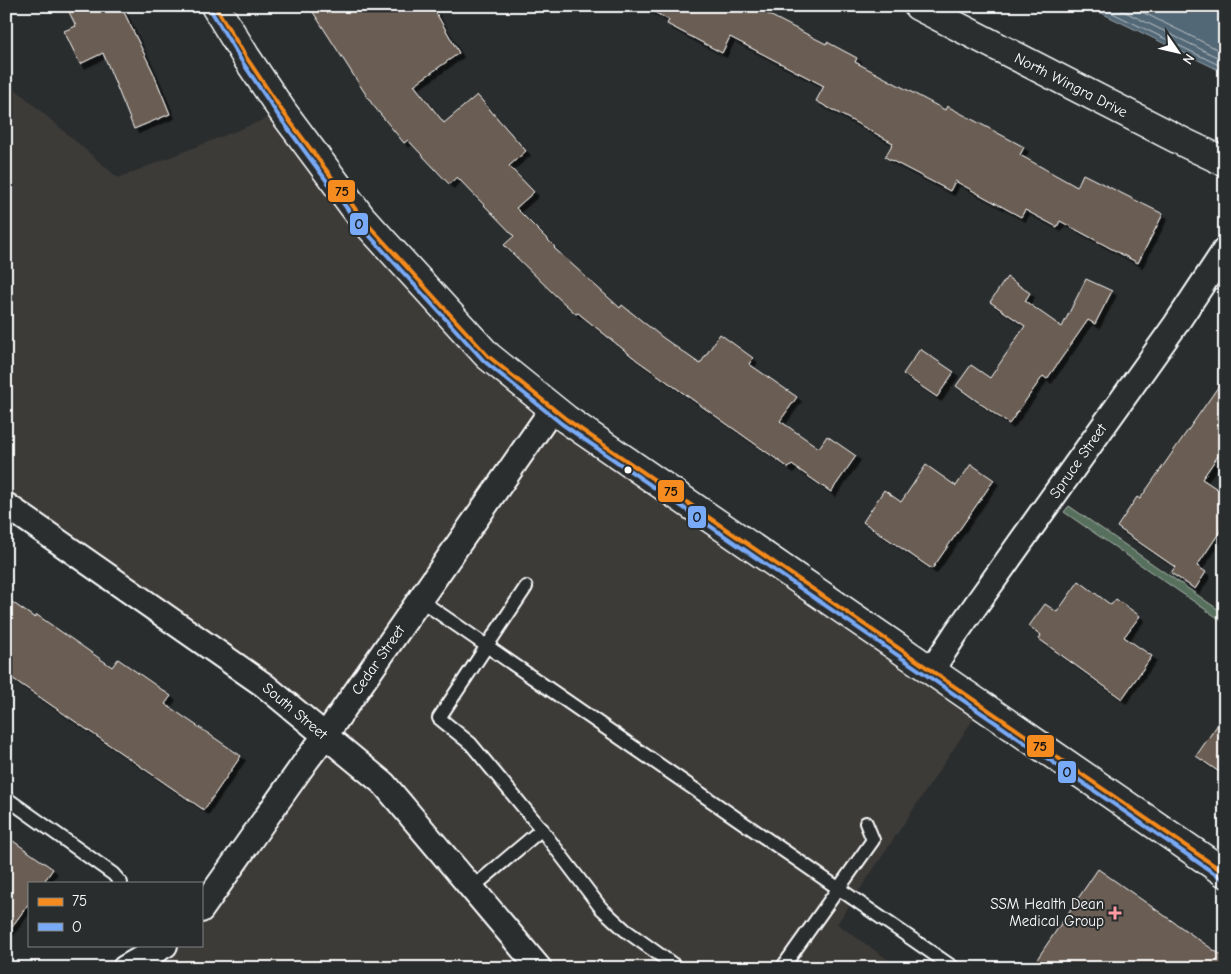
<svg xmlns="http://www.w3.org/2000/svg" width="1231" height="974" viewBox="0 0 1231 974" font-family="'Comic Neue',sans-serif">
<style>
.built{fill:#3e3b39}
.green{fill:#576f5d;stroke:#abb7ae}
.water{fill:#526776;stroke:#97a4ad}
.lines{fill:none;stroke-linecap:round;stroke-linejoin:round}
.shore{stroke:#bac2c8;stroke-width:1}
.building{fill:#6b5d52;stroke:#fff;filter:url(#shadow)}
.service-casing{stroke:#fff;stroke-width:16}
.minor-casing{stroke:#fff;stroke-width:28}
.tertiary-casing{stroke:#fff;stroke-width:31}
.secondary-casing{stroke:#fff;stroke-width:31}
.service{stroke:#2a2d2e;stroke-width:12}
.minor{stroke:#2a2d2e;stroke-width:24}
.tertiary{stroke:#2a2d2e;stroke-width:28}
.secondary{stroke:#2a2d2e;stroke-width:28}
.bus-1-casing{stroke:#2a2d2e;stroke-width:8}
.bus-2-casing{stroke:#2a2d2e;stroke-width:8}
.bus-1{stroke:#f68b1f;stroke-width:4}
.bus-2{stroke:#79aaf7;stroke-width:4}
.bus-dot{fill:#fff;stroke:#2a2d2e;stroke-width:2}
.poi-dot{fill:#ff9aa2;stroke:#2a2d2e;stroke-width:2}
.labels{text-anchor:middle;stroke-width:4;stroke-linejoin:round;paint-order:stroke}
.street-label{font-size:15px;fill:#fff;stroke:#2a2d2e}
.poi-label{font-size:15px;fill:#fff;stroke:#2a2d2e;text-anchor:end}
.line-badge{stroke:#2a2d2e;stroke-width:2}
.pale-badge-label{font-size:14px;text-anchor:middle;font-weight:bold;fill:#111}
</style>
<defs>
<filter id="shadow"><feDropShadow dx="4.5" dy="4.5" stdDeviation="0" flood-color="#0009"/></filter>
</defs>
<rect width="100%" height="100%" fill="#2a2d2e"/>
<filter id="ink" filterUnits="userSpaceOnUse"><feTurbulence type="fractalNoise" baseFrequency=".02" numOctaves="2"/><feDisplacementMap in="SourceGraphic" scale="10" xChannelSelector="R" yChannelSelector="G"/><feConvolveMatrix kernelMatrix="1 2 1 2 8 2 1 2 1" color-interpolation-filters="sRGB"/></filter>
<g filter="url(#ink)">
<path class="built" d="M6,81L118,178L283,112L469,336L982,706L837,924L900,968H125L165,945H201V910L325,736L6,505Z"/>
<path class="green" d="M1069,506L1219,610L1225,602V623L1064,512Z"/>
<path class="water" d="M1087,6H1225V73Z"/>
<g class="lines">
<path class="shore" d="M1098,6L1225,68
M1113,6L1225,61
M1130,6L1225,53"/>
</g>
<path class="building" d="M66,6H121L153,72L170,114L134,129L103,53L80,64L64,31L76,26Z
M325,6H432L459,53L414,85L444,123L477,95L526,151L509,166L534,192L516,208L555,247L554,248L620,308L622,305L662,337L700,364L720,334L753,358L749,364L797,397L780,421L819,448L827,436L856,456L831,492L792,465L789,468L638,361L578,313L576,314L554,294L504,245L514,236L457,177L449,184L408,140L404,143L372,104L313,12Z
M643,6H752L826,44L827,42L857,58L855,62L945,110L947,106L1024,147L1020,155L1077,187L1083,174L1163,214L1138,263L1060,221L1057,227L1025,210L1021,217L955,181L950,191L885,157L893,143L816,101L824,86L730,37L722,53L667,24L669,20Z
M1007,277L1030,293L1025,301L1062,327L1086,279L1112,291L1095,324L1088,320L1047,379L1043,376L1009,424L956,386L971,365L990,378L1025,326L990,302Z
M920,349L954,372L937,397L903,374Z
M1225,377V446L1202,479L1225,494V524L1197,566L1206,572L1195,589L1171,573L1175,567L1117,527L1137,497L1140,499Z
M971,464L994,480L932,569L863,522L884,490L901,502L926,465L956,486Z
M1079,581L1111,605L1116,599L1140,616L1124,637L1152,656L1122,699L1039,639L1041,635L1029,626L1045,604L1057,612Z
M6,598L35,618L37,615L112,667L118,659L171,696L165,704L241,756L204,810L6,674Z
M1225,714V776L1196,756Z
M6,836L53,869L43,883H29V903L6,935Z
M1098,869L1225,958V968H1031Z"/>
<g class="lines">
<g class="service-casing">
<path id="service" d="M526,587L439,718L471,744L538,825L601,908L625,930L678,968
M420,600L954,968
M6,798L113,874L121,883
M472,888L542,829
M782,968L873,840L866,823"/>
</g>
<g class="minor-casing">
<path id="minor" d="M6,505L264,685L384,784L539,968
M931,671L956,633L1176,324L1225,250
M201,910L306,761L325,736L553,408
M125,968L165,945"/>
</g>
<g class="tertiary-casing">
<path id="tertiary" d="M918,6L1185,143L1225,162"/>
</g>
<g class="secondary-casing">
<path id="secondary" d="M215,6L246,57L283,112L362,218L488,356L566,419L1225,873"/>
</g>
<use href="#service" class="service"/>
<use href="#minor" class="minor"/>
<use href="#tertiary" class="tertiary"/>
<use href="#secondary" class="secondary"/>
<g class="bus-1-casing">
<path id="bus-1" d="M215,6L246,57L283,112L362,218L488,356L566,419L1225,873"/>
</g>
<g class="bus-2-casing">
<path id="bus-2" d="M210,9L241,60L278,115L357,222L484,361L562,424L1221,878"/>
</g>
<use href="#bus-1" class="bus-1"/>
<use href="#bus-2" class="bus-2"/>
</g>
</g>
<circle class="bus-dot" cx="628" cy="470" r="4.5"/>
<path class="poi-dot" d="M1112.5 905.5h5v5h5v5h-5v5h-5v-5h-5v-5h5z"/>
<g class="labels">
<g class="street-label">
<text transform="translate(1071 85) rotate(27)" y="5">North Wingra Drive</text>
<text transform="translate(1078 461) rotate(-55)" y="5">Spruce Street</text>
<text transform="translate(378 660) rotate(-55)" y="5">Cedar Street</text>
<text transform="translate(295 711) rotate(40)" y="5">South Street</text>
</g>
<g class="poi-label">
<text x="1104" y="909">SSM Health Dean<tspan x="1104" dy="17">Medical Group</tspan></text>
</g>
</g>
<g class="line-badge">
<rect x="327" y="179" width="29" height="24" rx="5" fill="#f68b1f"/>
<rect x="349" y="212" width="20" height="24" rx="5" fill="#79aaf7"/>
<rect x="657" y="479" width="28" height="24" rx="5" fill="#f68b1f"/>
<rect x="687" y="505" width="20" height="24" rx="5" fill="#79aaf7"/>
<rect x="1026" y="734" width="29" height="24" rx="5" fill="#f68b1f"/>
<rect x="1057" y="760" width="20" height="24" rx="5" fill="#79aaf7"/>
</g>
<g class="pale-badge-label">
<text x="342" y="196">75</text>
<text x="359" y="229">O</text>
<text x="671" y="496">75</text>
<text x="697" y="522">O</text>
<text x="1040" y="751">75</text>
<text x="1067" y="777">O</text>
</g>
<rect width="1231" height="974" fill="none" stroke="#2a2d2e" stroke-width="25"/>
<rect x="12" y="12" width="1206" height="949" fill="none" stroke="#fff" stroke-width="2" filter="url(#ink)"/>
<rect x="28" y="882" width="175" height="65" fill="#2a2d2e" stroke="#7f8182"/>
<rect x="38" y="898" width="25" height="8" fill="#f68b1f" stroke="#7f8182"/>
<text x="72" y="906" font-size="15" fill="#ffffff">75</text>
<rect x="38" y="923" width="25" height="8" fill="#79aaf7" stroke="#7f8182"/>
<text x="72" y="932" font-size="15" fill="#ffffff">O</text>
<g transform="translate(1178 52) rotate(124)" stroke="#2a2d2e" stroke-width="4" paint-order="stroke">
<path d="M0-4L9 19L0 12L-9 19Z" fill="#ffffff"/>
<text y="-8" font-size="14" font-weight="bold" text-anchor="middle" fill="#ffffff">N</text>
</g>
</svg>
